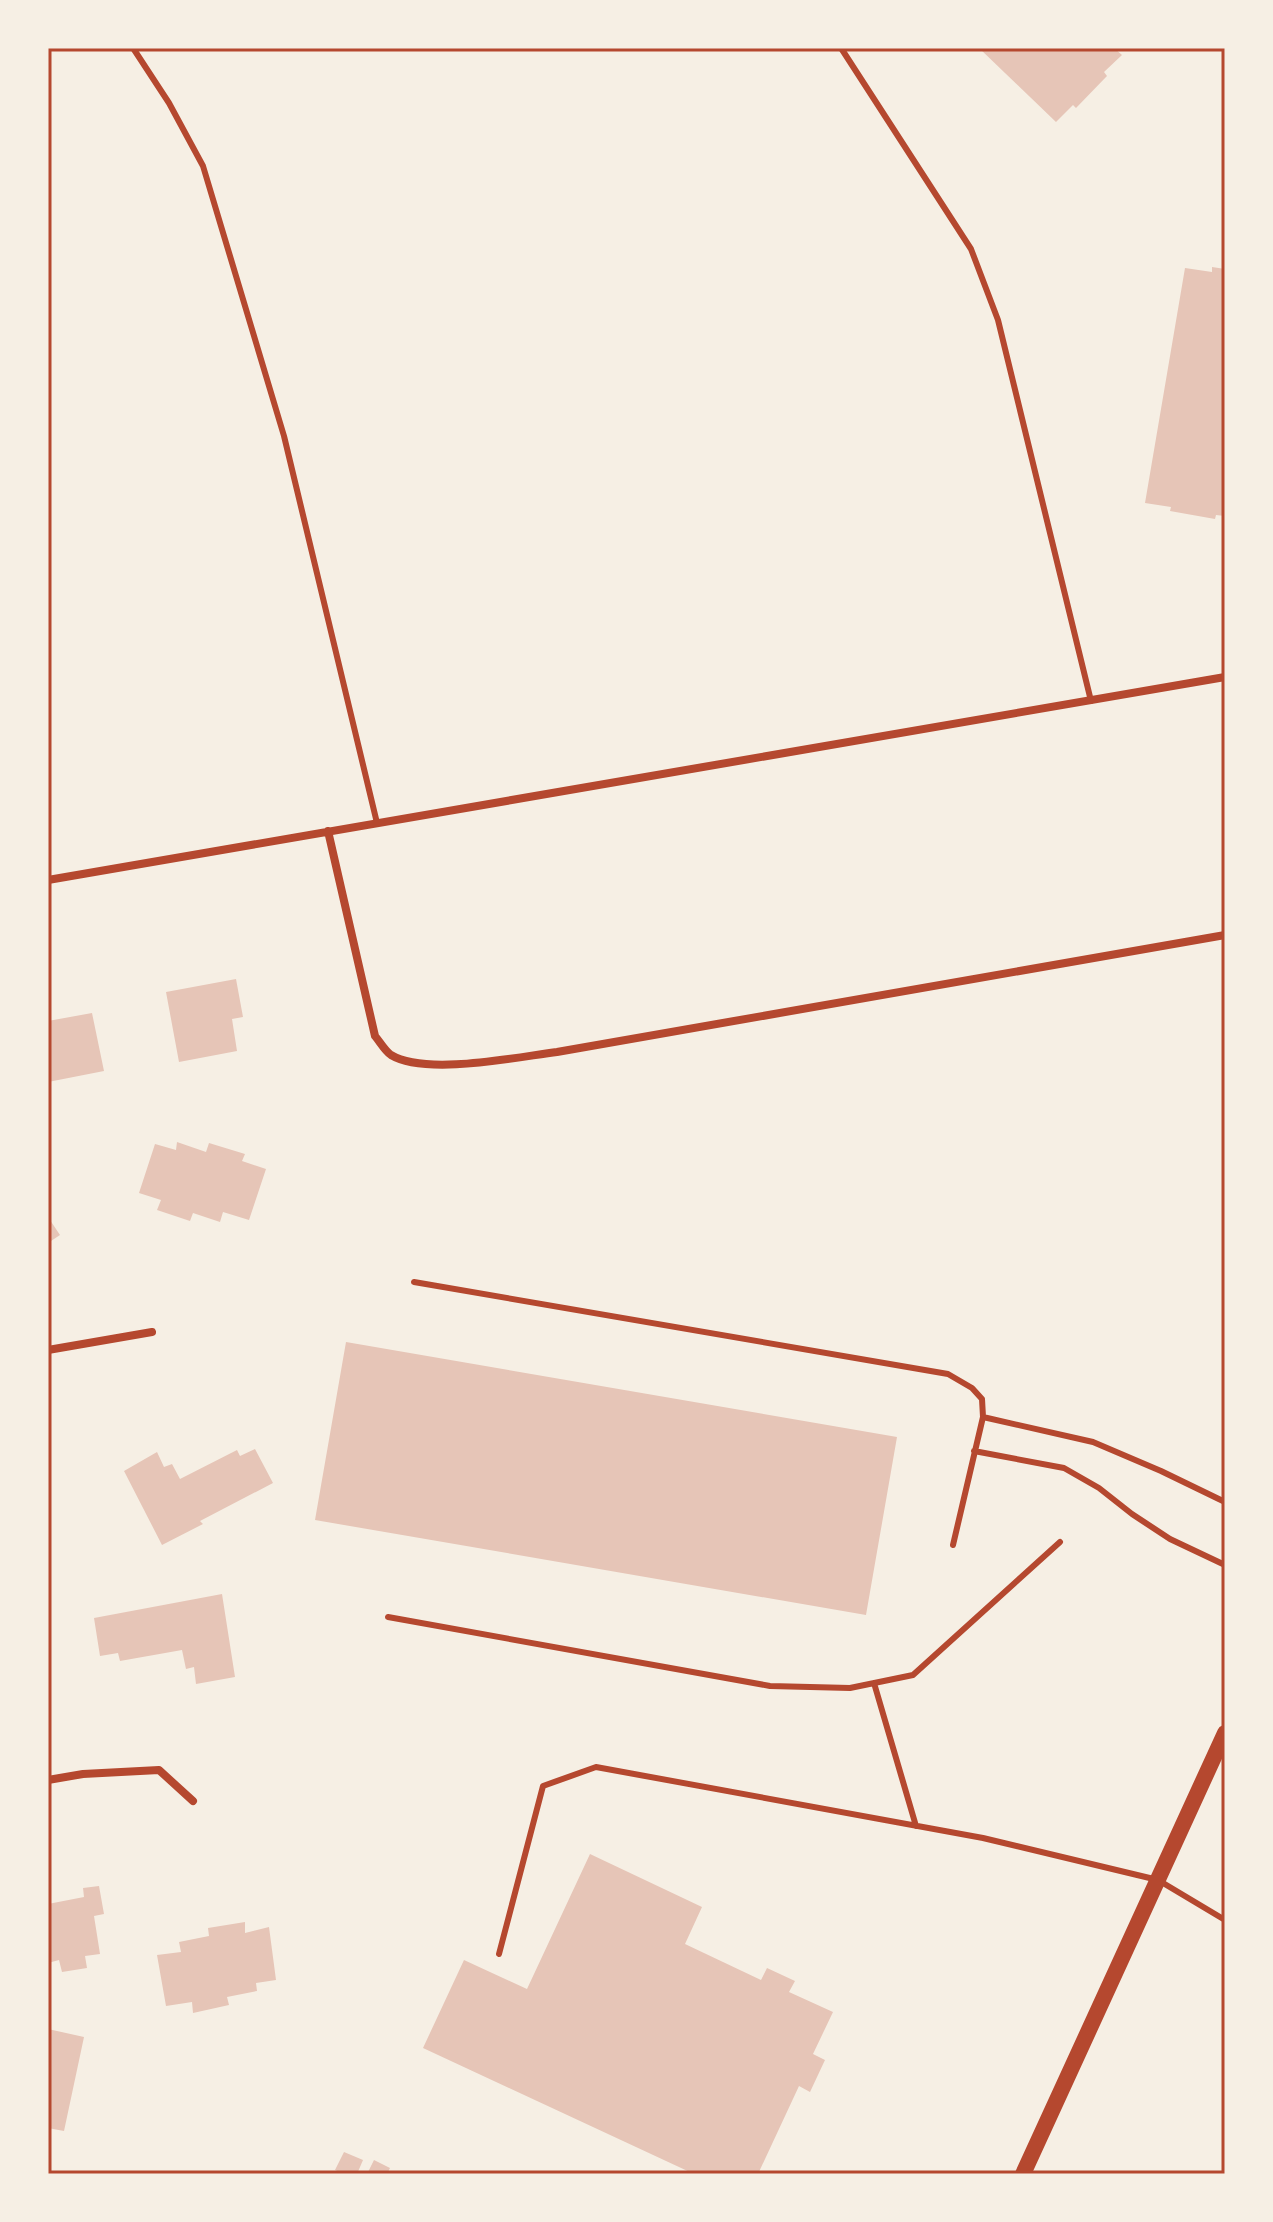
<svg xmlns="http://www.w3.org/2000/svg" width="1273" height="2222" viewBox="0 0 1273 2222" font-family="Montserrat,sans-serif">
<style>
.building{fill:#e6c5b7}
.lines{fill:none;stroke-linecap:round;stroke-linejoin:round}
.service{stroke:#b5482f;stroke-width:6}
.minor{stroke:#b5482f;stroke-width:8}
.secondary{stroke:#b5482f;stroke-width:16}
.neatline{fill:none;stroke:#b5482f;stroke-width:3}
</style>
<rect width="100%" height="100%" fill="#f6efe4"/>
<path class="building" d="M979,48H1114L1122,55L1104,72L1107,76L1076,108L1073,105L1056,122Z
M1212,267L1225,269V516L1216,515L1215,519L1170,511L1171,507L1145,503L1185,268L1212,272Z
M236,979L243,1017L232,1019L237,1051L179,1062L166,992Z
M92,1013L104,1071L48,1082V1021Z
M177,1142L206,1152L209,1143L245,1154L242,1161L266,1169L249,1220L223,1212L220,1222L193,1213L190,1221L157,1210L161,1200L139,1193L155,1144L176,1150Z
M48,1217L60,1235L48,1243Z
M346,1342L897,1437L866,1615L315,1520Z
M255,1449L273,1483L200,1521L203,1524L162,1545L124,1471L157,1452L164,1467L172,1464L180,1479L237,1450L240,1456Z
M222,1594L235,1677L196,1684L194,1667L186,1669L182,1650L120,1661L118,1653L100,1656L94,1618Z
M590,1854L702,1907L685,1944L761,1980L767,1968L795,1981L789,1992L833,2012L813,2054L825,2060L810,2092L799,2086L758,2174H694L423,2048L464,1960L527,1989Z
M99,1886L104,1914L94,1916L100,1954L85,1956L87,1968L62,1972L59,1960L48,1963V1904L84,1897L83,1888Z
M245,1922V1933L269,1927L276,1980L256,1983L257,1991L227,1997L229,2005L193,2013L192,2002L166,2006L157,1955L181,1952L179,1942L209,1936L208,1928Z
M48,2029L84,2037L64,2131L48,2128Z
M344,2152L363,2160L357,2174H344L335,2170Z
M374,2160L390,2168L387,2174H367Z"/>
<g class="lines">
<path class="service" d="M133,48L169,103L203,166L284,436L377,823
M841,48L971,249L998,320L1091,701
M414,1282L948,1374L972,1388L982,1399L983,1417L953,1545
M983,1417L1093,1442L1161,1471L1225,1502
M974,1451L1064,1468L1099,1488L1132,1514L1170,1539L1225,1565
M388,1617L770,1686L850,1688L913,1675L1060,1542
M874,1683L916,1826
M499,1954L543,1786L596,1767L983,1838L1158,1880L1225,1920"/>
<path class="minor" d="M328,831L375,1036C380,1042 385,1051 391,1055C426,1076 517,1057 557,1052L1225,935
M48,880L1225,677
M48,1350L152,1332
M48,1780L83,1774L159,1770L193,1801"/>
<path class="secondary" d="M1023,2174L1225,1733"/>
</g>
<rect width="1273" height="2222" fill="none" stroke="#f6efe4" stroke-width="100"/>
<rect x="50" y="50" width="1173" height="2122" class="neatline"/>
</svg>
